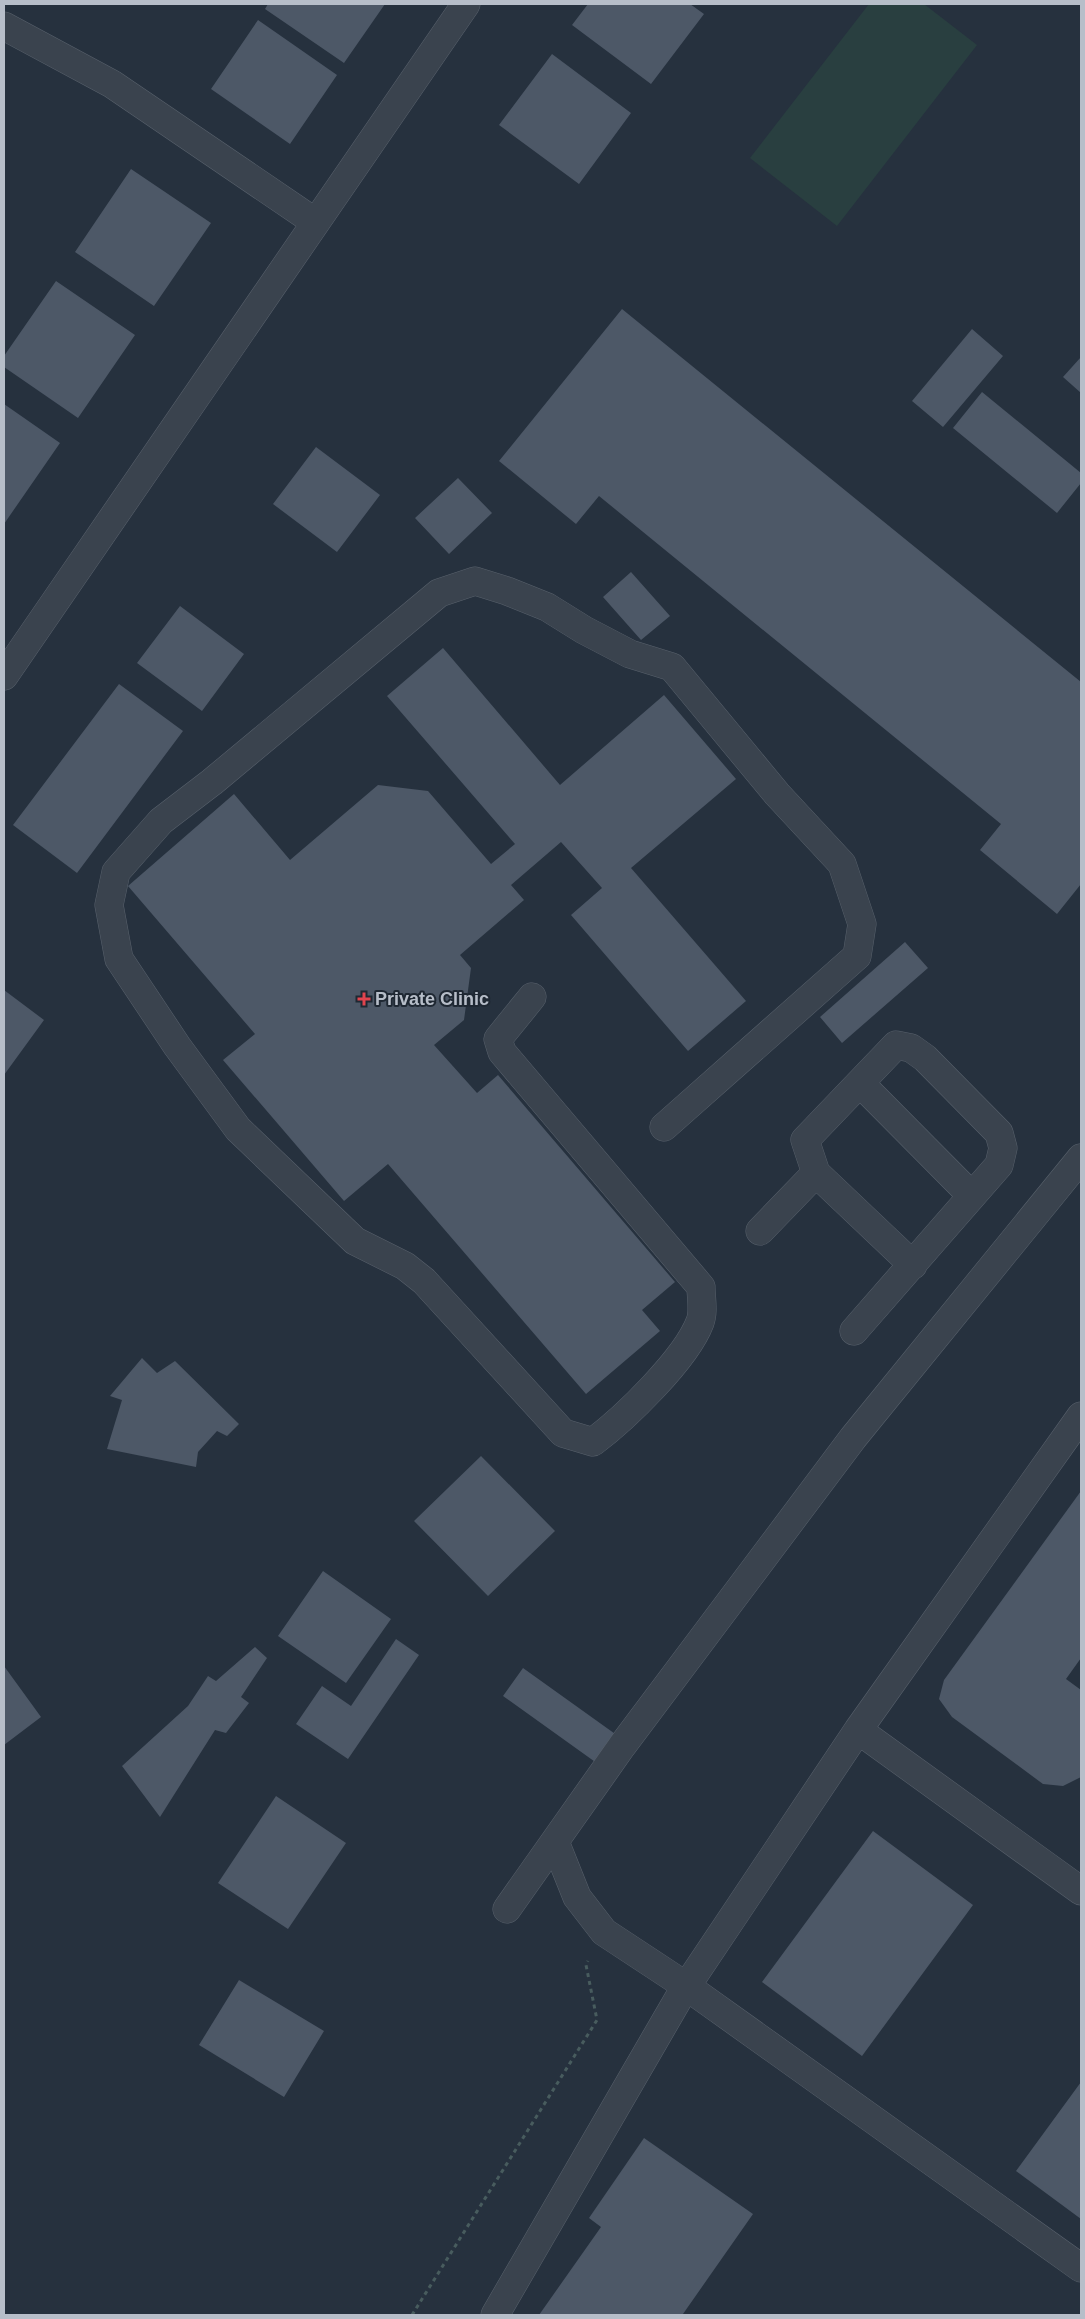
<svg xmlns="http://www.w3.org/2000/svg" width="1085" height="2319" viewBox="0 0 1085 2319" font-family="Helvetica,sans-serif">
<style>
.garden{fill:#293f40}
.building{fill:#4d5867}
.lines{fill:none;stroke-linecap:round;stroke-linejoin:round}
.minor-casing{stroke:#58616c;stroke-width:29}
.path{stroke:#485c5e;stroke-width:3;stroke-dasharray:4 4;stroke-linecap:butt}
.minor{stroke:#3a434e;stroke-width:28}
.health-dot{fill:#e0444e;stroke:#1f2833;stroke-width:2}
.labels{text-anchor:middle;stroke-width:4;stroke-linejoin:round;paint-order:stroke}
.poi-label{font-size:18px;font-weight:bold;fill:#b7bec9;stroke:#1f2833;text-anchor:start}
</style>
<rect width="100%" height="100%" fill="#26313e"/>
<path class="garden" d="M869,4H924L977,45L837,226L750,158Z"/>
<path class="building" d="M268,4H385L344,63L265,9Z
M588,4H690L704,14L651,84L572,25Z
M258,20L337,75L290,144L211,89Z
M552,54L631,113L579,184L499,125Z
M131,169L211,223L154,306L75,252Z
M56,281L135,335L78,418L4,367V356Z
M622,309L1081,682V884L1057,914L980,850L1001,824L599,496L576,524L499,461Z
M972,329L1003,356L943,427L912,401Z
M1081,357V393L1063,377Z
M982,392L1081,473V483L1057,513L953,428Z
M4,404L60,443L4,524Z
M316,447L380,495L337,552L273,504Z
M458,478L492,513L449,554L415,518Z
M631,572L670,616L641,640L603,597Z
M180,606L244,654L202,711L137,663Z
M443,648L560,785L664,695L736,779L631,868L746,1001L688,1051L571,915L602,888L561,842L511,885L524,900L460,955L471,968L464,1020L434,1045L477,1093L498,1075L675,1282L642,1310L660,1331L586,1394L388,1164L344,1201L223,1060L255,1034L128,886L234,794L290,860L378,785L428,791L491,864L515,844L387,696Z
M119,684L183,731L77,873L13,825Z
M905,942L928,968L842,1043L820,1017Z
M4,990L44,1020L4,1075Z
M142,1358L157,1373L175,1361L239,1424L227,1436L217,1431L198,1452L196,1467L107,1449L122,1400L110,1396Z
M481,1456L555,1531L488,1596L414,1521Z
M1081,1491V1658L1066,1679L1081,1690V1777L1063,1786L1043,1784L952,1717L939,1699L944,1680Z
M323,1571L391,1619L346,1683L278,1636Z
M396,1639L419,1655L348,1759L296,1724L322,1686L351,1706Z
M255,1647L267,1658L241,1697L249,1703L226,1733L215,1730L160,1817L122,1766L188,1706L208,1676L216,1681Z
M4,1666L41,1717L4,1745Z
M523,1668L618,1736L598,1764L503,1696Z
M276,1796L346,1843L288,1929L218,1883Z
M873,1831L973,1905L862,2056L762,1982Z
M239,1980L324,2031L284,2097L199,2045Z
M1081,2082V2219L1016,2171Z
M644,2138L753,2214L683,2314L685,2315H539L601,2227L589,2218Z"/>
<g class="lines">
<g class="minor-casing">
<path id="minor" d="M4,26L112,84L315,222
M4,676L466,4
M532,997L498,1039L502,1052L701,1287C701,1297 704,1312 700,1322C686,1359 625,1418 593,1442L563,1433L424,1281L405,1266L355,1241L238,1129L177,1046L119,959L109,905L116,872L161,821L212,782L439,593L475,581L507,591L547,607L584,630L630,654L672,667L777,794L842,864L862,924L857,956L664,1127
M860,1083L971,1195
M760,1231L816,1173
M854,1331L999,1165L1003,1148L999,1133L925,1058L911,1048L896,1045L805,1140L816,1173L913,1265
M858,1730L1081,1891
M555,1842L577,1897L604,1932L686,1986L1081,2268
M507,1909L622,1746L853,1438L1081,1158
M495,2315L680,1996L858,1730L1081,1416"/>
</g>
<path class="path" d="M412,2315L597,2020L586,1965L588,1961"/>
<use href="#minor" class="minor"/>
</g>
<path class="health-dot" d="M361.5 991.5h5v5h5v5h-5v5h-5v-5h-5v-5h5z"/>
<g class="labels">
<g class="poi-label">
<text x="375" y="1005">Private Clinic</text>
</g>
</g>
<rect width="1085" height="2319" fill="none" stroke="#b7bec9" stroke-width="10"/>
</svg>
